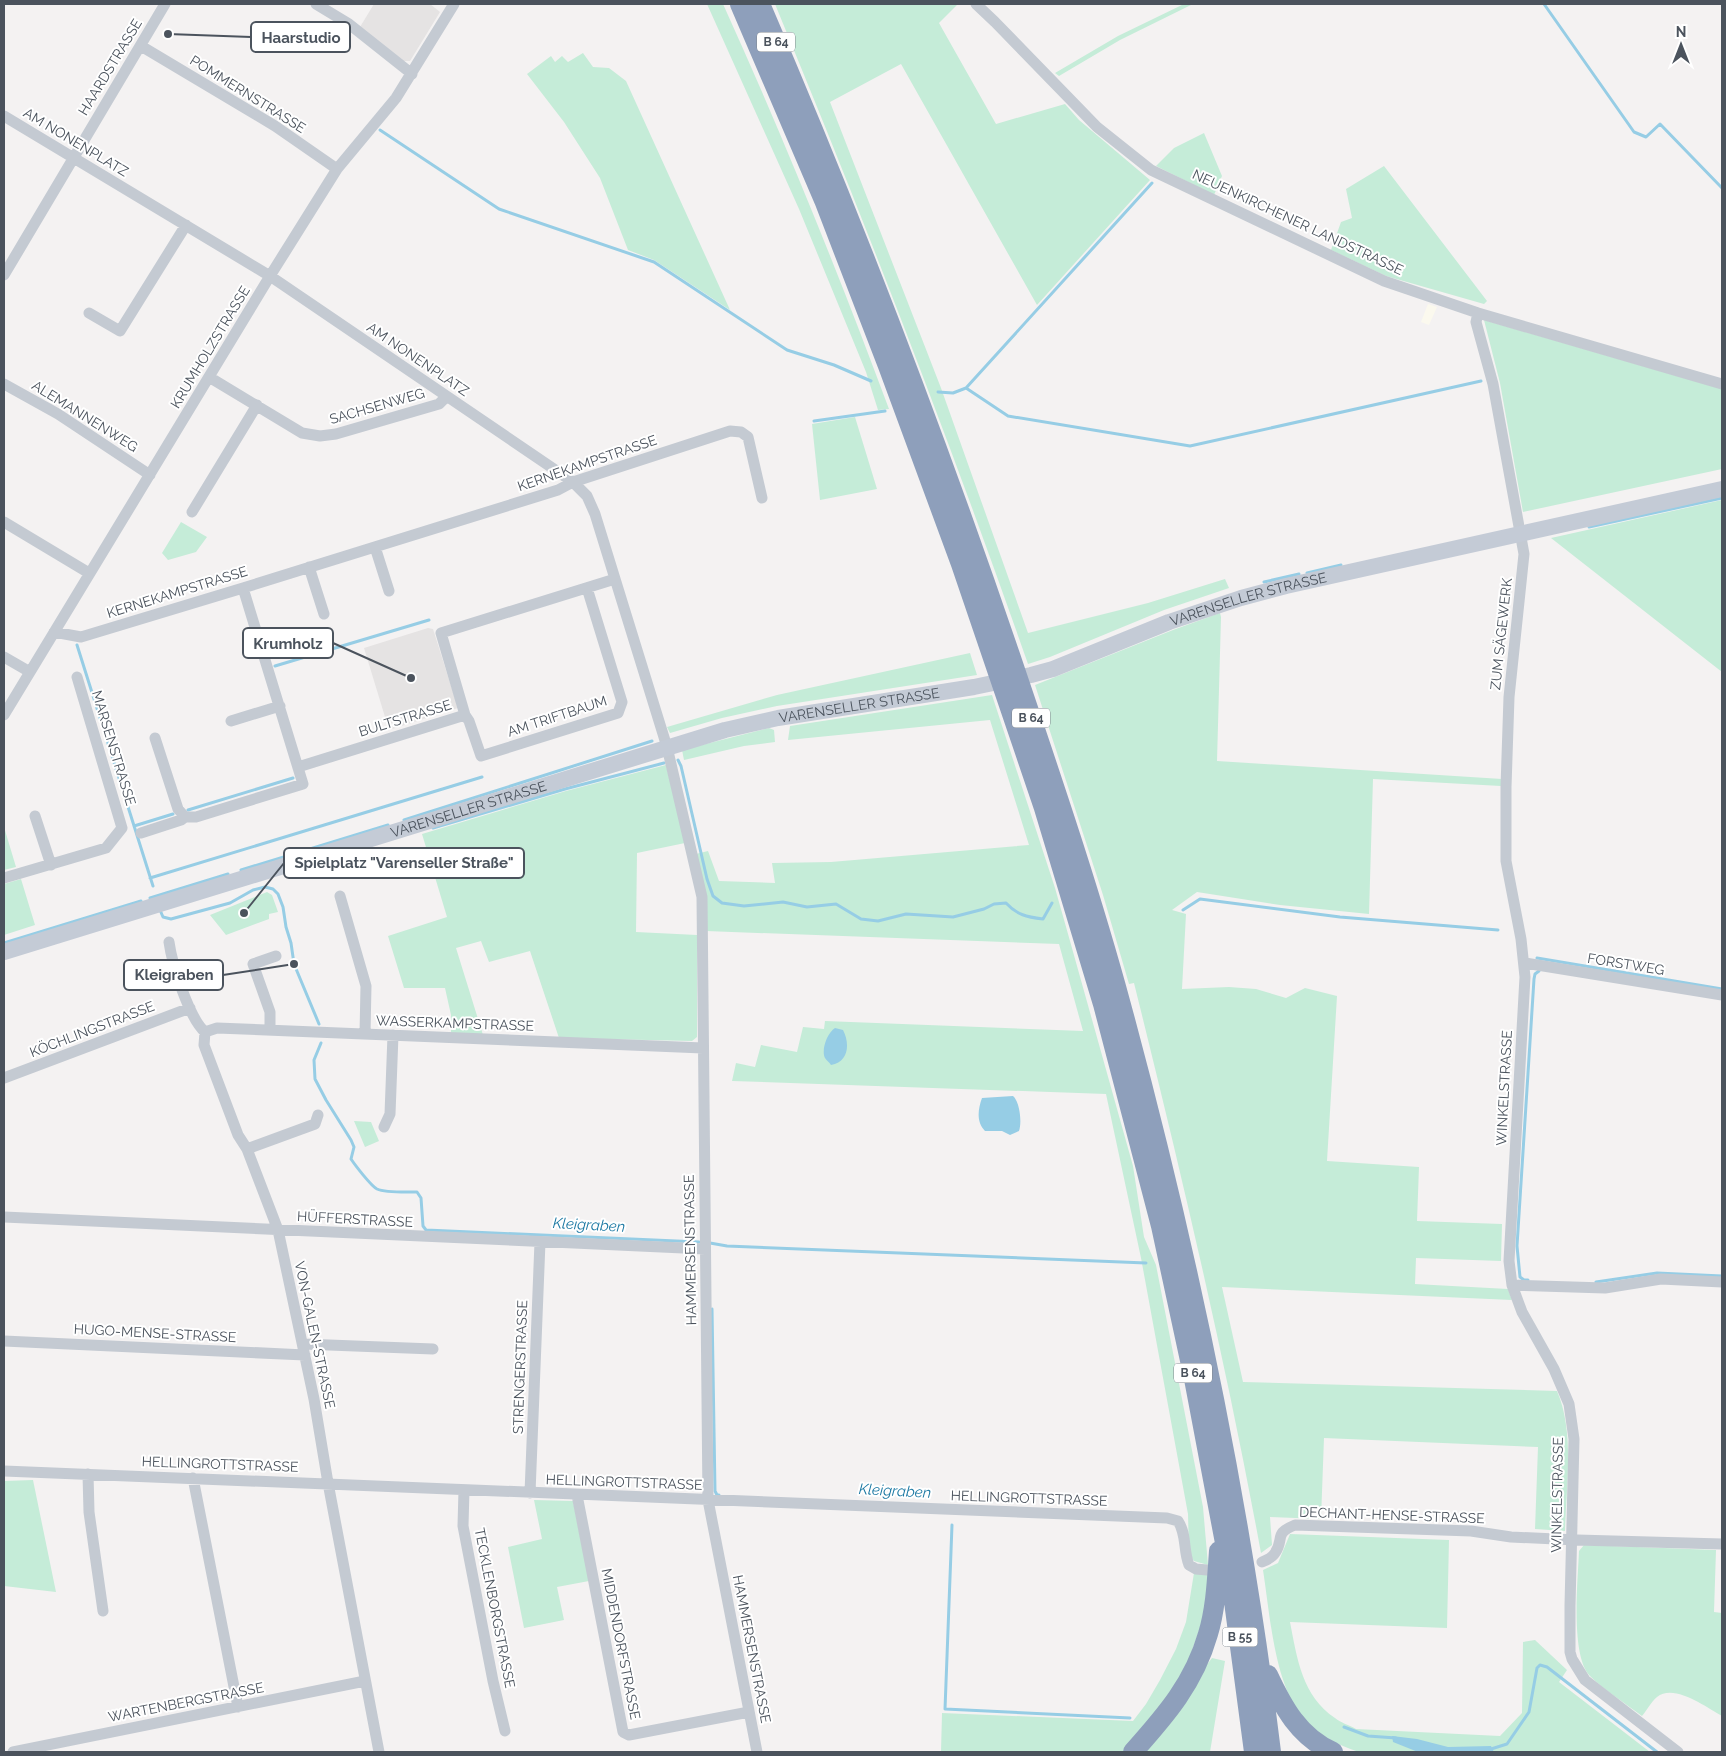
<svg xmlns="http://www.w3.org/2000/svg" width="1726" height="1756" viewBox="0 0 1726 1756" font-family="Raleway,sans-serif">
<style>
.commercial{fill:#fbf9ee}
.education{fill:#e5e3e3}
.green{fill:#c5ecd8}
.water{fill:#96cde5}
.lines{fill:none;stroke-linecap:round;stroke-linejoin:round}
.stream{stroke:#96cde5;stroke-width:3}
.street{stroke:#c4cad2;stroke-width:11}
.secondary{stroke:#c4cbd6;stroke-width:16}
.highway{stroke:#8e9fbb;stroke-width:20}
.labels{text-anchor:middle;stroke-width:4;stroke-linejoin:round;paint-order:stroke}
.shield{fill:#fff;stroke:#81878e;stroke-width:1}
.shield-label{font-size:12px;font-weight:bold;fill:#4b535d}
.street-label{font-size:14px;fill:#4b535d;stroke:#fff}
.water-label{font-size:15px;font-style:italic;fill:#1977a2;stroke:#fff}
.leader{fill:none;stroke:#4b535d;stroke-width:2}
.callout-dot{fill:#4b535d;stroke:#fff;stroke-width:2}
.callout{fill:#fff;stroke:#4b535d;stroke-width:2}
.callout-label{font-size:15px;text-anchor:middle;font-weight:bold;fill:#4b535d}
</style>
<rect width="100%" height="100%" fill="#f4f2f2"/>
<path class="commercial" d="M1428,304L1437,307L1429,325L1421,322Z"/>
<path class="education" d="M374,4H430L440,12L410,61H403L360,27Z
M428,628L433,629L458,708L389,730L364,648Z"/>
<path class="green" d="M707,4H723C783,136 838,272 889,409L878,410L866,372L799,209Z
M775,4H958L939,23L996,124L1065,104L1079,120L1150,180L1037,305L901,64L830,102L941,388L1028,633L1148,603L1225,579L1229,588L1164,610L1050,657L1028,664C950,441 865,222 775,4Z
M1184,4H1193L1120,40L1059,76L1055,73L1118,36Z
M583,53L593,67L609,68L626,81L730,310L654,260L628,250L600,178L564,122L527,74L551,56L555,62L562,56L568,62Z
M1204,133L1222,176L1214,195L1156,166L1174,148Z
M1384,166L1487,301L1484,304L1386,276L1331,250L1341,222L1352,218L1346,189Z
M1484,320L1722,389V469L1523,512L1500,383Z
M855,417L877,489L820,500L812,424Z
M1722,500V672L1551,538Z
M181,522L207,537L196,552L168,560L162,553Z
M1220,613L1221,617L1217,761L1502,779L1501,786L1373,779L1369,914L1280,905L1197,892L1172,910L1186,914L1182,989L1229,987L1256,989L1286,998L1305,988L1337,996L1327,1161L1419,1167L1417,1221L1502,1224L1501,1261L1416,1258L1415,1284L1508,1289L1512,1300L1222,1287L1243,1382L1557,1391C1575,1433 1566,1487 1565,1531L1535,1529L1538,1447L1324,1438L1321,1519L1270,1517L1272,1545L1261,1553C1226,1362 1181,1172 1134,983L1129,984L1103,895L1035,685L1173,630Z
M970,653L977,675L777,706L722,718L670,733L667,727L777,695Z
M992,695L1055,888L1070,941L1133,1166L1144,1237L1156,1265L1203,1507L1208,1565L1194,1561L1189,1554L1188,1514L1141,1258L1106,1094L732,1081L736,1063L755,1067L761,1045L797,1052L803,1027L824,1029L825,1021L1083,1031L1059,944L706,931L696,854L708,851L719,881L775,883L772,863L831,862L1029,845L990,720L788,740L790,726Z
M769,728L774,730L775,742L744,746L684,760L682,750Z
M666,765L685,843L637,853L636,932L697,935V1037L692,1041L559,1038L530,951L489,962L481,941L456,948L483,1035L451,1034V1015L445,988H404L388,936L447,917L422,834L566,791Z
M4,827L16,867L4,870Z
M21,879L35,925L4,935V884Z
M267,892L272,895L278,912L269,914V919L226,935L210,915Z
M354,1121L371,1122L379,1141L365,1147Z
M33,1480L56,1592L4,1586V1481Z
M534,1500L573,1501L589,1581L557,1587L564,1620L524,1628L508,1547L542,1539Z
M1290,1534L1449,1540L1447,1628L1290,1622C1297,1658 1302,1696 1335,1718C1341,1723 1349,1725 1356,1729L1500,1736L1522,1713L1523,1642L1535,1640L1567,1670L1559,1682L1650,1752H1359C1338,1745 1315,1734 1301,1716C1274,1680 1270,1615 1263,1570L1278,1563Z
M1584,1545L1716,1550L1714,1612L1722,1613V1716C1706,1707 1674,1683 1657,1697C1651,1702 1647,1710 1642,1716C1625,1703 1605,1691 1590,1676C1570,1656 1578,1579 1579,1551Z
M1194,1573H1209L1206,1610L1181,1683L1125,1752H941L942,1713L1133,1721L1146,1704L1160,1680L1176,1649L1186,1622Z
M1212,1658L1225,1661L1210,1752H1140Z"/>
<path class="water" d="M835,1028L843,1030C850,1043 849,1062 831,1065C829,1062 827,1061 825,1058C821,1050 827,1033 835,1028Z
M1013,1096C1020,1102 1022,1123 1019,1131L1010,1135L1002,1131H985C976,1122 978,1109 982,1098Z
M1392,1736L1417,1739L1448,1747L1491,1746L1494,1752H1418L1393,1742Z"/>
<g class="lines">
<path class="stream" d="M1544,4L1634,132L1646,137L1660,124L1722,188
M380,130L499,209L654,262L787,350L834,365L871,381
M966,388L1008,416L1190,446L1481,381
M938,392L953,393L966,388L1152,183
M814,421L885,411
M1589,527L1722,498
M1307,573L1341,565
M1264,582L1299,574
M77,645L153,886
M275,666L429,620
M678,760L681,766L707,879L713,896L722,903L744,906L783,902L807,907L836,904L861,919L878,921L906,914L953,917L984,909L994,904L1006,903C1017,915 1027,917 1043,919L1052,903
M188,810L293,778
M404,820L652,741
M134,826L173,814
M433,828L565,789L664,763
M241,870L388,825
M150,878L482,777
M150,898L228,874
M160,910L163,917L171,919L230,903L253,890L265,887L273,889L278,894L283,907L286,927L291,943L294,964L319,1024
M1183,910L1200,899L1340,917L1498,930
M4,943L141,901
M1537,958L1722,989
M321,1043L314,1060L315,1079L326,1100L351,1140L354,1147L351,1159C355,1165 371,1186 377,1189C386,1193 406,1192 417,1192L421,1198L423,1226L426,1230L699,1242
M710,1243L727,1246L1146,1263
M1528,1280H1524L1520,1277L1517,1246L1534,979L1535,974L1539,971
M1596,1282L1657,1273L1722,1276
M712,1309L715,1491L717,1495H719
M952,1525L945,1709L1130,1718
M1344,1727L1368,1736L1396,1738
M1491,1749L1507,1744L1529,1712L1537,1668L1540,1665L1547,1667L1657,1752"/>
<path class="street" d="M316,4L349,24L412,74
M976,4L995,22L1097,127L1151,170L1384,281L1478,313L1722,384
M141,46L275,126L337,169
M4,116L270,276L573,482L587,496L595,514L667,747L702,897L708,1500L757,1752
M4,275L165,4
M89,313L120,331L186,225
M1478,313L1476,322L1493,384L1524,554L1509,697L1506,787V861L1521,939L1525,977L1509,1261L1512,1285L1522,1312L1554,1369L1569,1404L1574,1439L1570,1606V1652L1572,1659L1585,1680L1678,1752
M209,377L302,433L320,436L336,434L439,404L446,397
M4,384L58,414L150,475
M192,512L257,405
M4,522L89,573
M375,547L389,591
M309,567L324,614
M587,588L622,702L618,713L481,756L469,721L465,715L441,633L615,579
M54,632L81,637L243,588L558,490L573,482L730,431L741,432L748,437L762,498
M4,657L30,672
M4,715L270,276L337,169L396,98L454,4
M231,721L280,706
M155,738L178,809L185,817H196L303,784L243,588
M298,767L465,715
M35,816L51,865
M141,833L181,820L185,817
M4,878L106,848L122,828L77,677
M340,896L366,986L365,1034
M169,942C172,964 189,1018 205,1032L204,1045L238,1135L247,1149L278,1230L314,1399L328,1483L379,1752
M1525,963L1722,995
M270,1030V1012L253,964L276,956
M205,1032L217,1028L703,1048
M4,1078L190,1008
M384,1127L390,1114L393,1035
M247,1149L315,1124L318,1115
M4,1217L705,1249
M1512,1285L1605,1288L1661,1279L1722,1282
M4,1341L305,1355
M303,1344L433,1349
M4,1471L1167,1518L1178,1521C1187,1535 1183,1550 1189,1565L1196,1569L1207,1570
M88,1474L89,1512L103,1611
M193,1478L238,1707
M464,1490L463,1526L493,1681L505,1731
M530,1493L540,1242
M577,1495L623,1732L629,1735L749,1712
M1262,1562C1267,1560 1272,1558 1275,1553C1285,1538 1273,1534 1295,1525L1471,1531L1511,1537L1577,1540L1722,1544
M13,1752L365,1681"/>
<path class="secondary" id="s1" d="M4,952L725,730L778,718L974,687L1031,675L1053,669L1169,622L1241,598L1286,586L1722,489"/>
<path class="highway" d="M740,4L824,200L888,366L961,564L1044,808L1103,1004L1161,1226L1194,1379L1229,1564L1254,1752
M760,4C852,218 935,435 1010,655C1049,771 1089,887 1121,1005C1188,1252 1240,1498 1271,1752
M1268,1675C1283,1707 1299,1737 1333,1752
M1133,1752C1166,1715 1194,1683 1208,1634C1216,1608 1217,1578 1219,1551"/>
</g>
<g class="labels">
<g class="shield">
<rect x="757" y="32.5" width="38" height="19" rx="4"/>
<rect x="1012" y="708.5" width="38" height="19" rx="4"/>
<rect x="1174" y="1363.5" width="38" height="19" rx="4"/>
<rect x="1222.5" y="1627.5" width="35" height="19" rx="4"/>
</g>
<g class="shield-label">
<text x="776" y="46">B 64</text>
<text x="1031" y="722">B 64</text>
<text x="1193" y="1377">B 64</text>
<text x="1240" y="1641">B 55</text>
</g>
<g class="street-label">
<text transform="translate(110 67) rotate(-59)" y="5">HAARDSTRASSE</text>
<text transform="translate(248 94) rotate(32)" y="5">POMMERNSTRASSE</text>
<text transform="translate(76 142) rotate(31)" y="5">AM NONENPLATZ</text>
<text transform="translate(1298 222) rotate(25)" y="5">NEUENKIRCHENER LANDSTRASSE</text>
<text transform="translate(210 347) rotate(-59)" y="5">KRUMHOLZSTRASSE</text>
<text transform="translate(418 359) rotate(34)" y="5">AM NONENPLATZ</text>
<text transform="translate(377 406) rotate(-16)" y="5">SACHSENWEG</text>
<text transform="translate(85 416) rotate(32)" y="5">ALEMANNENWEG</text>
<text transform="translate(587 463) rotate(-19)" y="5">KERNEKAMPSTRASSE</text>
<text transform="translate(177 592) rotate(-17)" y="5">KERNEKAMPSTRASSE</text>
<text dy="5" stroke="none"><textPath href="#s1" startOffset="1296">VARENSELLER STRASSE</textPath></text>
<text transform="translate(1501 634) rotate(-84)" y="5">ZUM SÄGEWERK</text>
<text dy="5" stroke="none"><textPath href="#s1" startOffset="891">VARENSELLER STRASSE</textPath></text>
<text transform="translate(557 716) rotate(-18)" y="5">AM TRIFTBAUM</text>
<text transform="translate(405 718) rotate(-17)" y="5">BULTSTRASSE</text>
<text transform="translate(114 748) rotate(73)" y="5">MARSENSTRASSE</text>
<text dy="5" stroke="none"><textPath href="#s1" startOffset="486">VARENSELLER STRASSE</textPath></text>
<text transform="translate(1626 964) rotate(9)" y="5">FORSTWEG</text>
<text transform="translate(455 1023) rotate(2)" y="5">WASSERKAMPSTRASSE</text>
<text transform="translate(92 1029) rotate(-21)" y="5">KÖCHLINGSTRASSE</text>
<text transform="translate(1504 1088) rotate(-87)" y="5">WINKELSTRASSE</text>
<text transform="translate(355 1219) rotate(3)" y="5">HÜFFERSTRASSE</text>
<text transform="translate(690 1250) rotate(-91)" y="5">HAMMERSENSTRASSE</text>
<text transform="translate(155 1333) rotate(3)" y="5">HUGO-MENSE-STRASSE</text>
<text transform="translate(315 1335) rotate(78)" y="5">VON-GALEN-STRASSE</text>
<text transform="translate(520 1367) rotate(-88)" y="5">STRENGERSTRASSE</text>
<text transform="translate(220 1464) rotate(2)" y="5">HELLINGROTTSTRASSE</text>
<text transform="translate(624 1482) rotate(2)" y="5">HELLINGROTTSTRASSE</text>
<text transform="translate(1557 1495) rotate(-89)" y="5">WINKELSTRASSE</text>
<text transform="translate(1029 1498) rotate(2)" y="5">HELLINGROTTSTRASSE</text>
<text transform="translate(1392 1515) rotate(2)" y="5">DECHANT-HENSE-STRASSE</text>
<text transform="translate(495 1608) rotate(79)" y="5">TECKLENBORGSTRASSE</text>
<text transform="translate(621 1644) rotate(79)" y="5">MIDDENDORFSTRASSE</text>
<text transform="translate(752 1649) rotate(79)" y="5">HAMMERSENSTRASSE</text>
<text transform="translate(186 1702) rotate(-11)" y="5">WARTENBERGSTRASSE</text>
</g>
<g class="water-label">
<text transform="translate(589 1225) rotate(3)" y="5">Kleigraben</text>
<text transform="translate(895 1491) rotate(3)" y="5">Kleigraben</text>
</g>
</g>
<path class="leader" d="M168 34L251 37M411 678L333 643M244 913L284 863M294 964L223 975"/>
<g class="callout-dot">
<circle cx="168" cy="34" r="5"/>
<circle cx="411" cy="678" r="5"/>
<circle cx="244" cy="913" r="5"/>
<circle cx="294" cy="964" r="5"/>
</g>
<g class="callout">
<rect x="251" y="22" width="99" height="30" rx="5"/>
<rect x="243" y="628" width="90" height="30" rx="5"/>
<rect x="284" y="848" width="240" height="30" rx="5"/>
<rect x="124" y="960" width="99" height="30" rx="5"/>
</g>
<g class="callout-label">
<text x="301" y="43">Haarstudio</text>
<text x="288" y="649">Krumholz</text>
<text x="404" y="868">Spielplatz "Varenseller Straße"</text>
<text x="174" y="980">Kleigraben</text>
</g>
<rect width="1726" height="1756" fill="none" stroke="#4b535d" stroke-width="10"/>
<g transform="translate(1681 45)" stroke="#ffffff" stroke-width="4" paint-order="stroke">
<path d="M0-4L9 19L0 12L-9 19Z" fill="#4b535d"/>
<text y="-8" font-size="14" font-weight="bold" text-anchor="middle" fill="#4b535d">N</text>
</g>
</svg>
